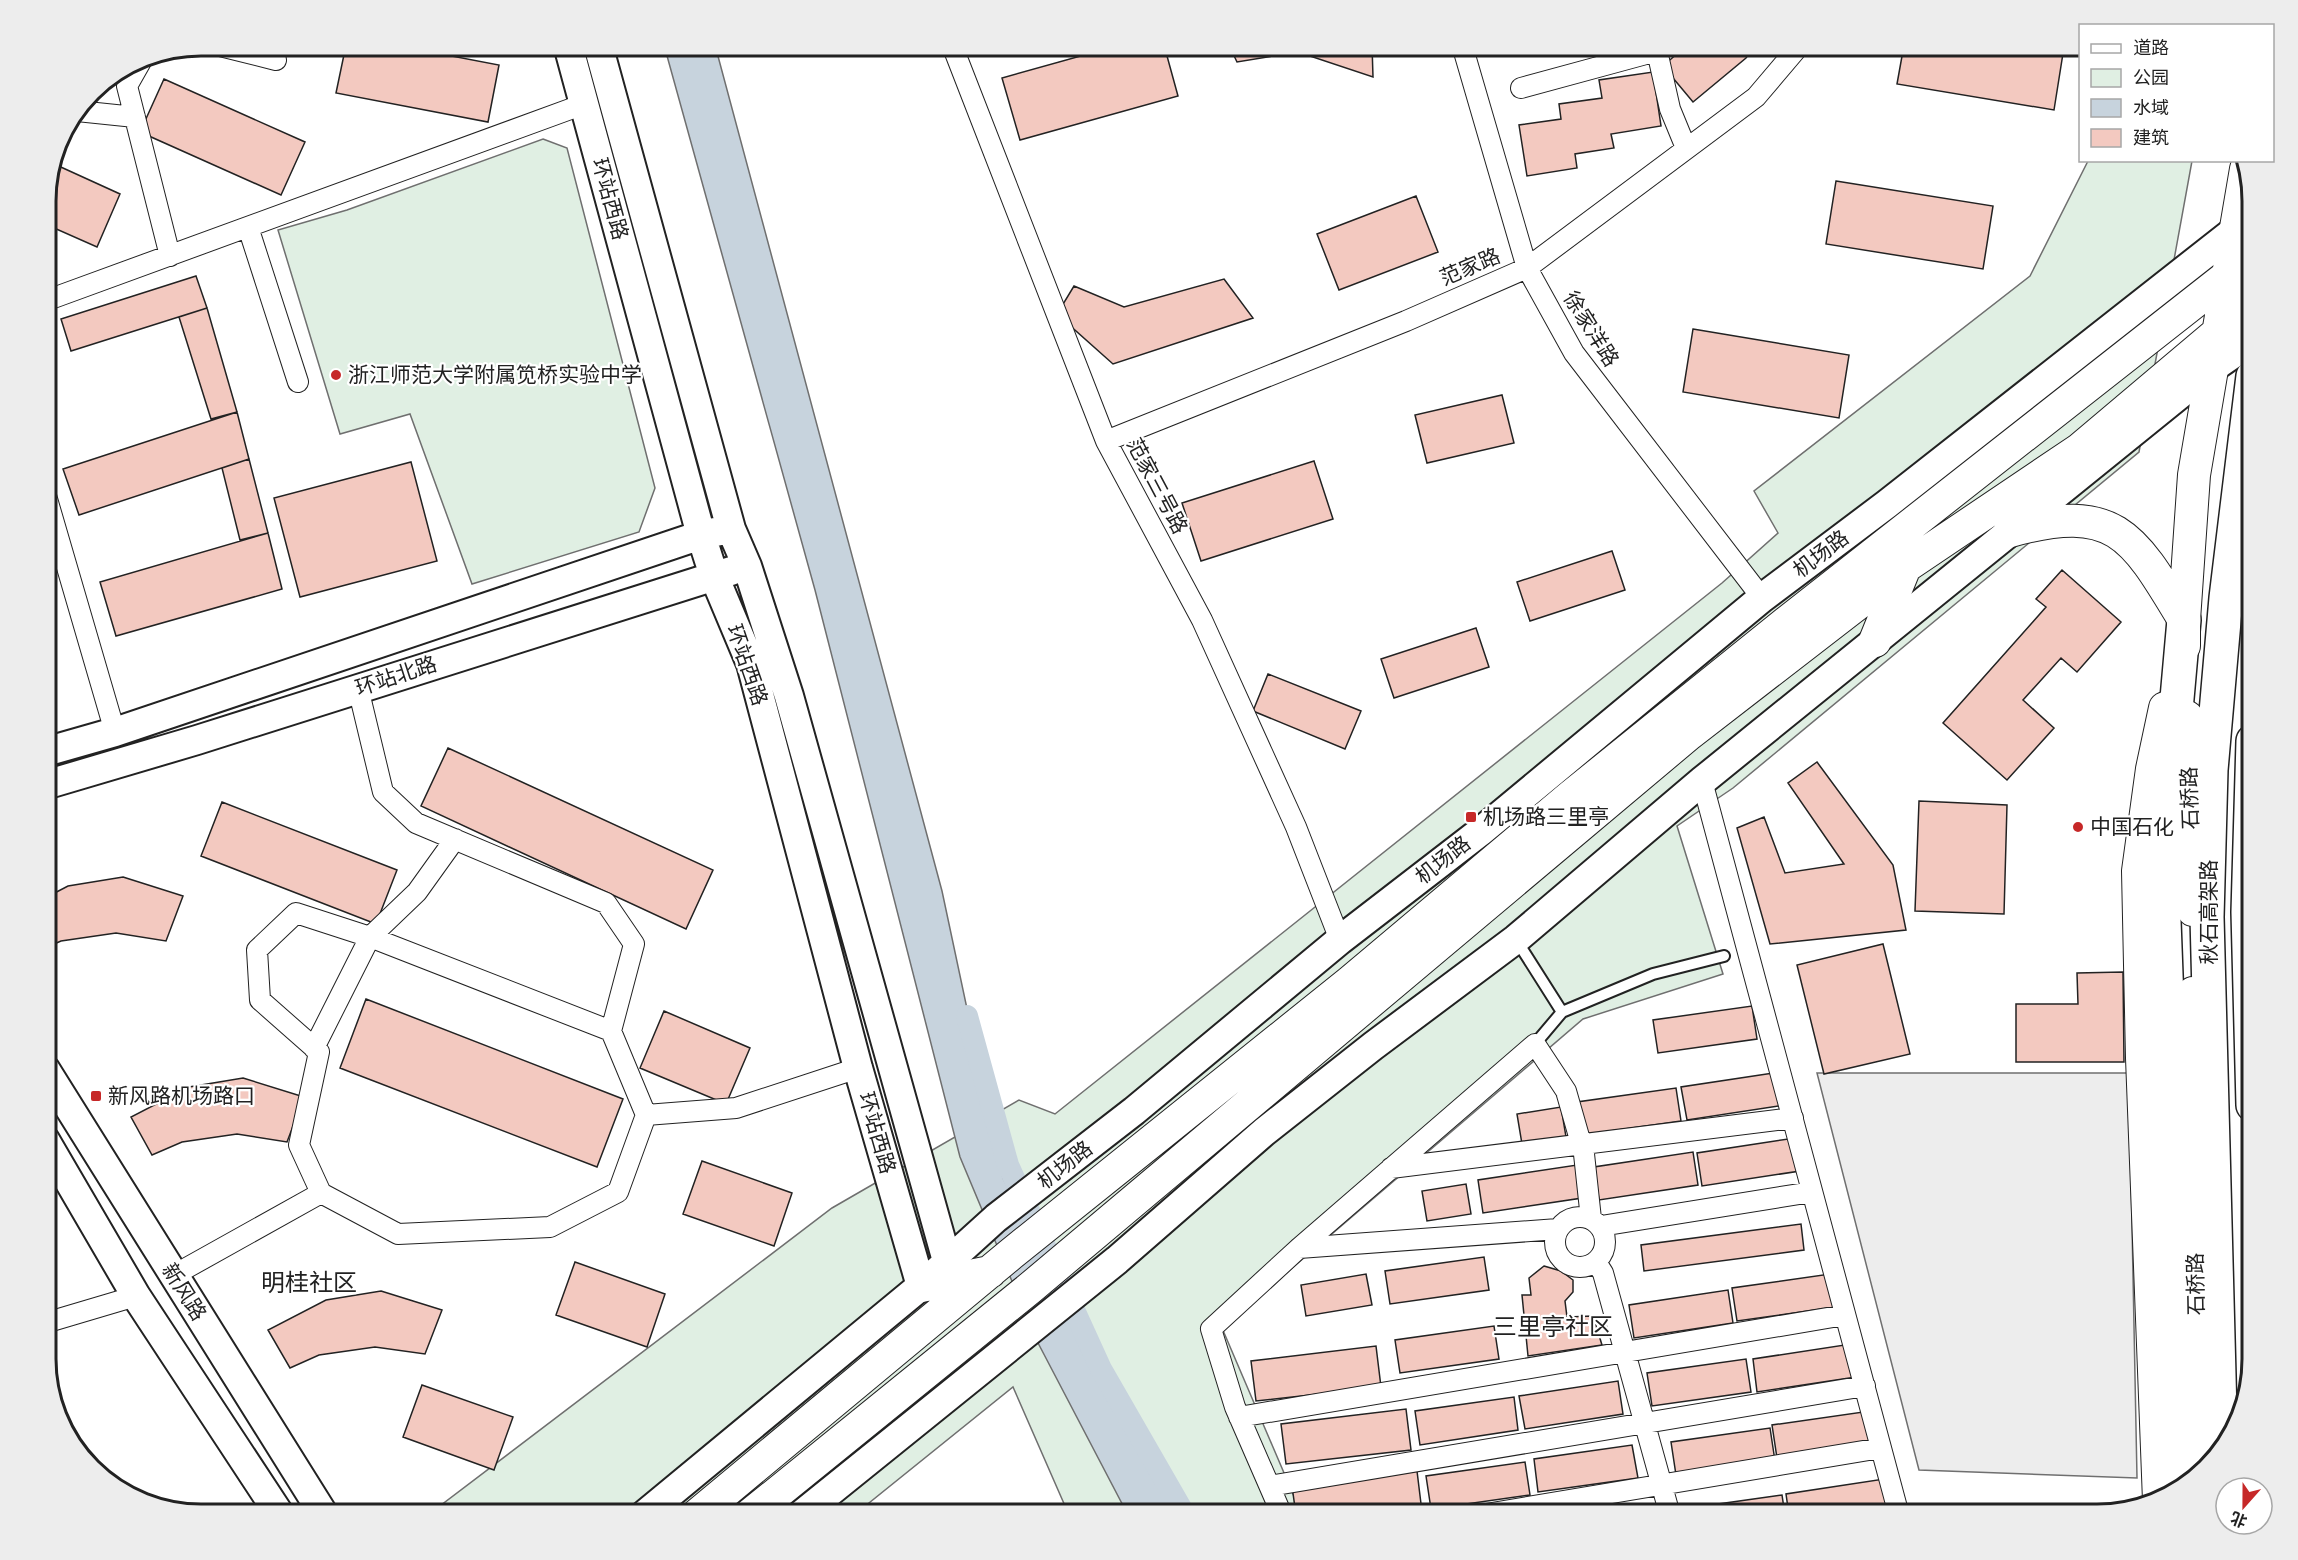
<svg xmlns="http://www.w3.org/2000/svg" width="2298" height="1560" viewBox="0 0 2298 1560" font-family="'Varela Round','Noto Sans SC',sans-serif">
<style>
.green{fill:#e0efe3;stroke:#6f6f6f;stroke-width:1.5}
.parking{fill:#ededed;stroke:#6f6f6f;stroke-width:1.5}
.water{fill:#c7d3dd;stroke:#6f6f6f;stroke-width:1.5}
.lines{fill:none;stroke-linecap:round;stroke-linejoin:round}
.canal{stroke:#c7d3dd;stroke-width:22}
.building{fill:#f3c9c0;stroke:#222;stroke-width:1.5}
.lane-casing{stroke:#222;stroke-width:14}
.street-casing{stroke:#222;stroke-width:22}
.secondary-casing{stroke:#222;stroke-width:32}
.primary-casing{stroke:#222;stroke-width:34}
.highway-casing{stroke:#222;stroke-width:36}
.lane{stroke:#fff;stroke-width:10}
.street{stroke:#fff;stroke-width:20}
.secondary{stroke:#fff;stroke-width:28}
.primary{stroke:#fff;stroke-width:32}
.highway{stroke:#fff;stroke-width:33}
.poi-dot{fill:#c62828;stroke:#fff;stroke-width:2}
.labels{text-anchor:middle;stroke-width:4.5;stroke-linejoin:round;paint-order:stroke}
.street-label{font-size:21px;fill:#222;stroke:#fff}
.poi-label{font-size:21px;fill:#222;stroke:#fff;text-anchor:start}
.quarter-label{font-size:24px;fill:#222;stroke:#fff}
.rim{fill:none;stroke:#222;stroke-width:3}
</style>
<rect width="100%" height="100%" fill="#fff"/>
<path class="green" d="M543,139L567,148L655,488L639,532L472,584L410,414L340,434L278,230L347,210Z
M2088,161H2192L2139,452L1733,788L1677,826L1723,974L1583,1019L1222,1328L1302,1515H1069L1013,1387L854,1515H428L832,1208L1019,1100L1055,1114L1722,583L1778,533L1754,491L2030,276Z"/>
<path class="parking" d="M1817,1073H2129L2137,1478L1919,1470Z"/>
<path class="water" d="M664,45H715L942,891L1003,1178L1177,1515H1128L1037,1341L960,1157L815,590Z"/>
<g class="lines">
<path class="canal" d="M967,1016L1008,1165L1101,1369L1185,1515"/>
</g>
<path class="building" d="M346,45H394L499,65L488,122L336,93Z
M1120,45H1164L1178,96L1020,140L1002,78Z
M1229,45H1372L1373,77L1298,52L1237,62Z
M1498,45H1535L1499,53Z
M1687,45H1755L1746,58L1693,102L1663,66Z
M1904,45L2064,47L2054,110L1897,84Z
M1653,72L1661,126L1611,134L1614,148L1575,154L1577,168L1527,176L1519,125L1561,119L1559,104L1602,98L1599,80Z
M164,79L305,142L281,195L140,132Z
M52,163L120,194L97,247L45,224V191Z
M1836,181L1993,206L1983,269L1826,244Z
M1416,196L1438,252L1339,290L1317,234Z
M196,276L207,308L71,351L61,319Z
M1224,279L1253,318L1113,364L1057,314L1074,286L1124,307Z
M207,308L237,412L211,419L179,317Z
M1693,329L1849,355L1839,418L1683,392Z
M1502,395L1514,443L1427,463L1415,415Z
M237,412L249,459L79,515L63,469Z
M249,459L268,533L240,540L222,468Z
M1314,461L1333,519L1201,561L1182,503Z
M411,462L437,561L300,597L274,498Z
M268,533L282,589L116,636L100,582Z
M1612,551L1625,590L1530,621L1517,582Z
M2062,570L2121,622L2077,672L2061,658L2023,700L2054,728L2007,780L1943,723L2046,607L2036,599Z
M1476,628L1489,667L1394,698L1381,659Z
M1268,674L1361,711L1345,749L1253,711Z
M448,748L713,870L686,929L421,806Z
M1817,762L1893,865L1906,930L1770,944L1737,828L1764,817L1785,873L1844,864L1788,783Z
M1919,801L2007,805L2004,914L1915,911Z
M222,802L397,870L376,924L201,856Z
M123,877L183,896L166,941L116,933L61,941L45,948V898L68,886Z
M1883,944L1910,1054L1824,1074L1797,965Z
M2123,972L2124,1062H2016V1004H2078L2077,973Z
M366,999L623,1099L597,1167L340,1068Z
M1752,1006L1757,1039L1658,1053L1653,1020Z
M664,1011L750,1048L726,1104L640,1068Z
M1780,1072L1785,1105L1687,1120L1681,1087Z
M243,1078L304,1097L287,1142L237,1134L182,1142L152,1155L131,1117L189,1087Z
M1676,1088L1681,1121L1582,1135L1577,1102Z
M1561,1107L1566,1137L1522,1144L1517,1114Z
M1795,1138L1800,1171L1702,1186L1697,1153Z
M1693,1152L1698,1185L1599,1200L1594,1167Z
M702,1161L792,1193L774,1246L683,1214Z
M1577,1165L1582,1198L1483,1213L1478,1180Z
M1466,1184L1471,1214L1427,1221L1422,1191Z
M1801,1224L1804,1250L1644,1271L1641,1245Z
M1484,1257L1489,1290L1390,1304L1385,1271Z
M575,1262L665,1294L647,1347L556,1315Z
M1544,1266L1561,1271L1573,1280V1292L1565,1301L1567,1317L1593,1316L1602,1345L1528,1356L1522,1295H1531L1529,1278Z
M1366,1274L1372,1305L1306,1316L1301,1285Z
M1830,1274L1836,1307L1737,1321L1732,1288Z
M1728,1290L1733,1323L1634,1338L1629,1305Z
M381,1291L442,1310L425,1354L375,1347L319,1355L290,1368L268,1330L326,1300Z
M1494,1326L1499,1359L1400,1373L1395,1340Z
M1851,1344L1856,1377L1757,1392L1753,1359Z
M1376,1346L1381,1387L1256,1401L1251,1361Z
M1746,1359L1751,1392L1652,1406L1647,1373Z
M1618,1381L1623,1414L1525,1429L1519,1396Z
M422,1385L513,1417L494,1470L403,1437Z
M1514,1397L1518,1430L1420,1445L1415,1411Z
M1406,1409L1411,1450L1286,1464L1281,1424Z
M1870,1411L1875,1444L1777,1458L1772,1425Z
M1770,1428L1775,1461L1676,1475L1671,1442Z
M1632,1445L1638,1478L1538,1492L1534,1459Z
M1525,1462L1530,1495L1431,1509L1426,1476Z
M1417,1471L1422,1512L1395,1515H1296L1292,1486Z
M1884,1479L1889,1512L1872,1515H1789L1786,1494Z
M1782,1495L1785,1515H1684L1683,1509Z"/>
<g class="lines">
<g class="lane-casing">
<path id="lane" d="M1517,941L1562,1012
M1535,1044L1562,1012L1653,974L1724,956"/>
</g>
<g class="street-casing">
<path id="street" d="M216,45L276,60
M952,45L1106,441L1202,620L1296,827L1340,940
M1462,45L1527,268L1574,353L1762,598
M1647,45L1657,51L1670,109L1686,148
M144,56L127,86L170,256
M1521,88L1657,51L1666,45
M77,111L135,117
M248,227L298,382
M45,301L584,104
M1106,441L1406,321L1527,268L1756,97L1795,51L1796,45
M45,492L115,732
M358,688L383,792L416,823L606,903L634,944L611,1031L646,1115L618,1192L550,1227L398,1234L321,1193L299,1145L319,1052L260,1000L257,950L296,913L370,937L611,1031
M1702,781L1899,1515
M314,1048L370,937L417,892L455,839
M646,1115L736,1108L858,1068
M1391,1168L1793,1118
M1555 1242a25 25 0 1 1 50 0a25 25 0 1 1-50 0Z
M1601,1226L1812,1192
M1299,1248L1558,1229
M1596,1262L1603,1273L1670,1515
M174,1275L321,1193
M45,1323L136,1296
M1239,1417L1845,1315
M1270,1486L1865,1386
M1282,1515L1235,1407L1211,1329L1299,1248L1535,1044L1566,1091L1584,1154L1591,1219
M1480,1515L1881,1448"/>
</g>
<g class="secondary-casing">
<path id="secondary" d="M568,45L701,535L714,576L751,664L858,1068L921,1286
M598,45L731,529L747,566L789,696L947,1261
M45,752L115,732L701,535L720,531
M45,785L197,740L731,571
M45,1069L324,1515
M45,1140L136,1296L280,1515
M644,1515L921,1286L996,1218L1134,1111L1340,940L1480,832L1762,598L1887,504L2247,221
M801,1515L1117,1260L1264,1132L1373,1046L1516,939L1702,781L2211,369L2253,340"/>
</g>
<g class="primary-casing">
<path id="primary" d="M2010,531C2115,502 2133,535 2184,620L2183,624
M1875,641L1905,567
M2184,646V620L2194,475L2246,169
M2187,717L2193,910
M2193,993L2196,1319L2202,1468
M921,1286L990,1272
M2159,1501L2142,1058L2138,871L2152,769L2165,708
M697,1515L1011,1254L1350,982L1570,797L1787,622L2253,256
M750,1515L1030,1288L1689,734L1905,567L2080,449L2253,303"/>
</g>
<g class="highway-casing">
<path id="highway" d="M2184,620L2162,867L2185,1483
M2253,741L2248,912L2253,1105
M2221,1452L2207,917L2211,770L2226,598L2253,376"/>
</g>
<use href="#lane" class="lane"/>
<use href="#street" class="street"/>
<use href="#secondary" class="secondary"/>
<use href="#primary" class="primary"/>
<use href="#highway" class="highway"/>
</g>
<g class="poi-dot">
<circle cx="336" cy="375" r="6"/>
<rect x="1465" y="811" width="12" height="12" rx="3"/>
<circle cx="2078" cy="827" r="6"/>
<rect x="90" y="1090" width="12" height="12" rx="3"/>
</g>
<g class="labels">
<g class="street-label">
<text transform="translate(610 199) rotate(75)" y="7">环站西路</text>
<text transform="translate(1470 267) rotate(-23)" y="7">范家路</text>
<text transform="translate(1591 329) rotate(58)" y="7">徐家洋路</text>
<text transform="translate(1157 486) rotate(62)" y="7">范家三号路</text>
<text transform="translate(1821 554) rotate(-37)" y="7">机场路</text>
<text transform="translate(747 665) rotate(71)" y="7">环站西路</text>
<text transform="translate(396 676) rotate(-18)" y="7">环站北路</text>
<text transform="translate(2190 798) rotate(-92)" y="7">石桥路</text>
<text transform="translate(1443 860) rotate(-38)" y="7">机场路</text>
<text transform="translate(2209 912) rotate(-90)" y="7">秋石高架路</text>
<text transform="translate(877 1133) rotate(74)" y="7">环站西路</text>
<text transform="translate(1065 1165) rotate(-38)" y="7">机场路</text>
<text transform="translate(2196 1284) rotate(-91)" y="7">石桥路</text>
<text transform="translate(184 1292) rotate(58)" y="7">新风路</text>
</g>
<g class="poi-label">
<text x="348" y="382">浙江师范大学附属笕桥实验中学</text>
<text x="1483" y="824">机场路三里亭</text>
<text x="2090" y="834">中国石化</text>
<text x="108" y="1103">新风路机场路口</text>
</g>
<g class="quarter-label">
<text x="309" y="1291">明桂社区</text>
<text x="1553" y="1335">三里亭社区</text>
</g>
</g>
<path d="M0 0H2298V1560H0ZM201 56H2097A145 145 0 0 1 2242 201V1359A145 145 0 0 1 2097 1504H201A145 145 0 0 1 56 1359V201A145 145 0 0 1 201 56Z" fill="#ededed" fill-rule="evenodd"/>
<path class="rim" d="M201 56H2097A145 145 0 0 1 2242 201V1359A145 145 0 0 1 2097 1504H201A145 145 0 0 1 56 1359V201A145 145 0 0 1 201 56Z"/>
<rect x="2079" y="24" width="195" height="138" fill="#ffffff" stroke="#a7a7a7" stroke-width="1.5"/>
<rect x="2091" y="44" width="30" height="9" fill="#ffffff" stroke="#a7a7a7" stroke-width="1.5"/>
<text x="2133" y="54" font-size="18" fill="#222222">道路</text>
<rect x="2091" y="69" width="30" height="18" fill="#e0efe3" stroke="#a7a7a7" stroke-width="1.5"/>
<text x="2133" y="84" font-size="18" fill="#222222">公园</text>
<rect x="2091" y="99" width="30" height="18" fill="#c7d3dd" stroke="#a7a7a7" stroke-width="1.5"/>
<text x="2133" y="114" font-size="18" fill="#222222">水域</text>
<rect x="2091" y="129" width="30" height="18" fill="#f3c9c0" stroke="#a7a7a7" stroke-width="1.5"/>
<text x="2133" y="144" font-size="18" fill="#222222">建筑</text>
<g transform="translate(2244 1506) rotate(201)"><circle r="28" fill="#ffffff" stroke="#a7a7a7" stroke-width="1.5"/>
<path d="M0-4.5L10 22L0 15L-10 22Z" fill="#c62828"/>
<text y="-9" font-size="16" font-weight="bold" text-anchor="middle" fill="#222222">北</text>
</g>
</svg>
